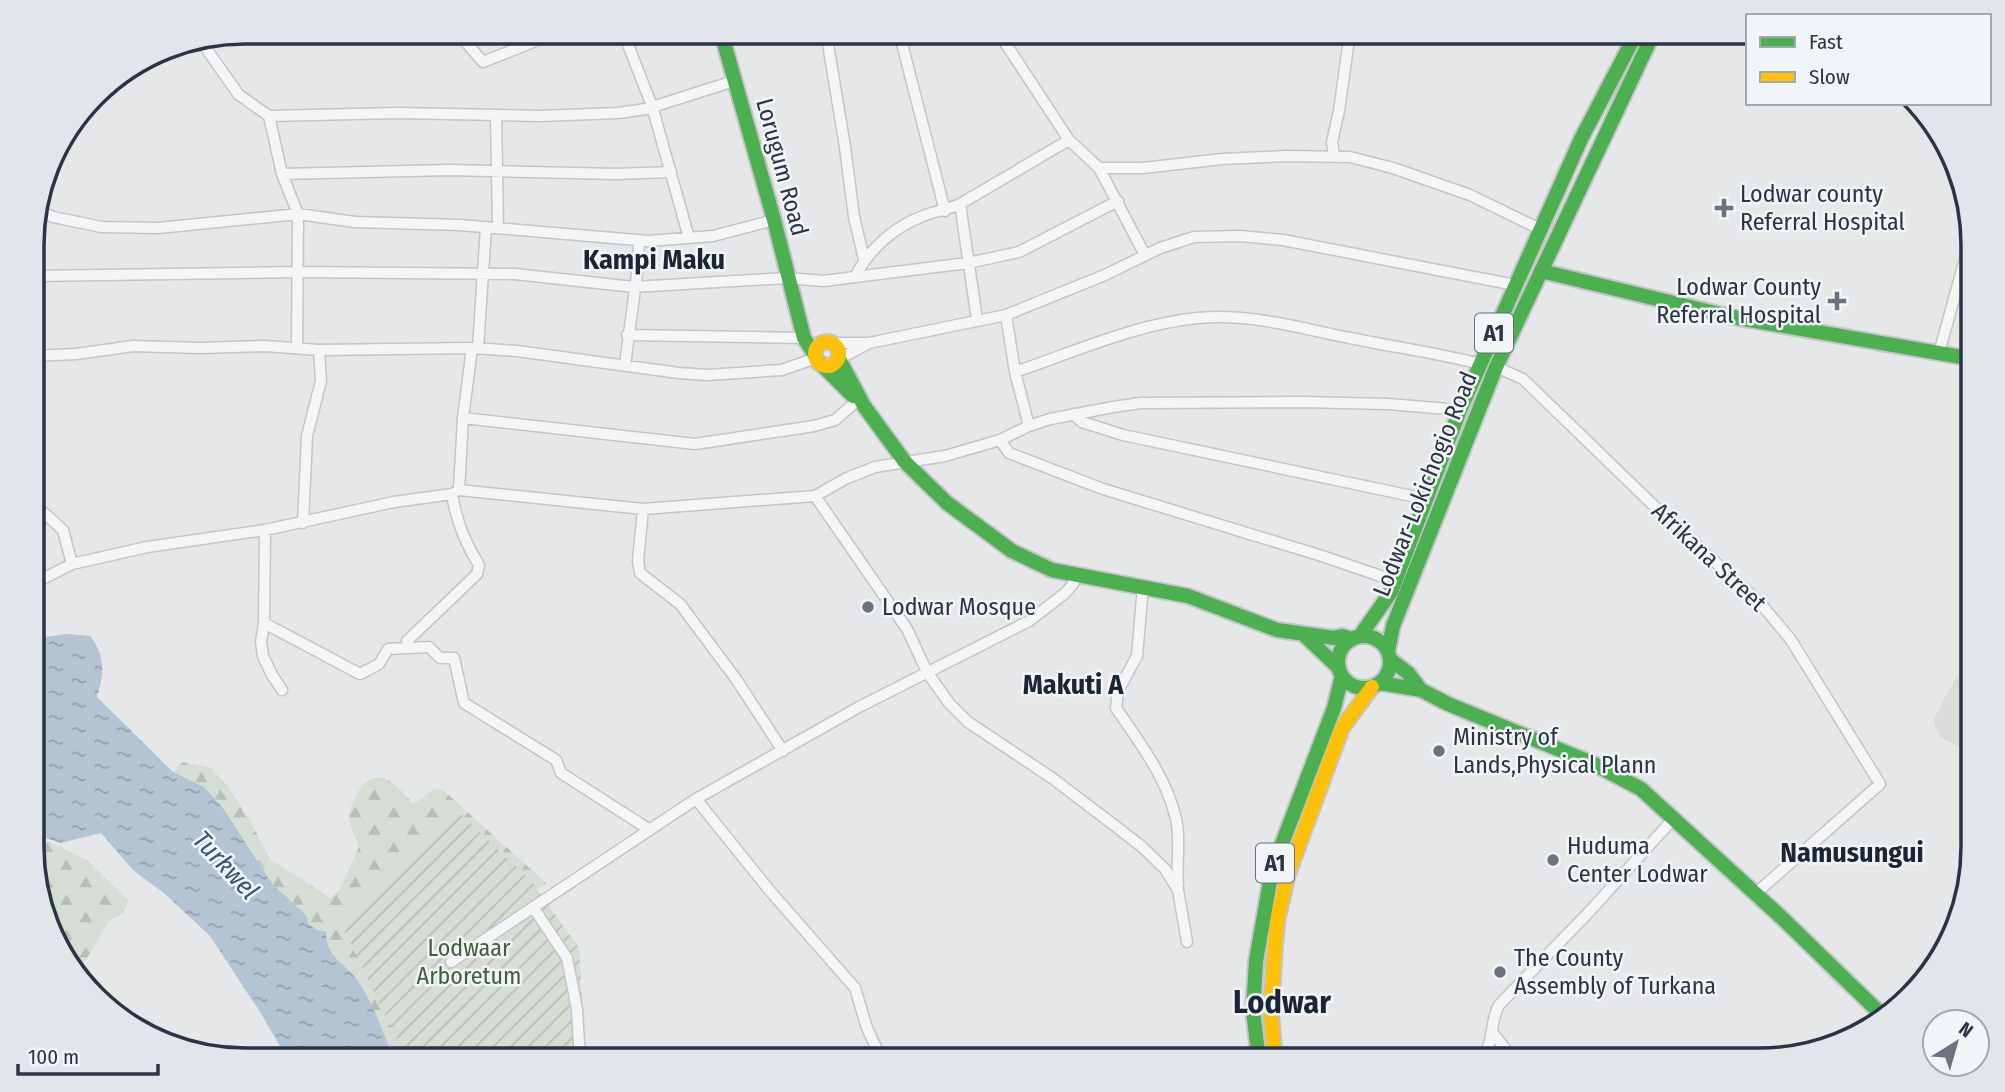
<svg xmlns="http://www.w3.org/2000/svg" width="2005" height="1092" viewBox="0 0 2005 1092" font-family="'Fira Sans Condensed',sans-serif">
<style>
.forest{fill:url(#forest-firs)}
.garden{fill:url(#garden-furrows)}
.water{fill:url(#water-ripples)}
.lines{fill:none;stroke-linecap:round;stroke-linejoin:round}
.taxiway{stroke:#d9dbdd;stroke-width:24}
.street-casing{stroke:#c3c5c7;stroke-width:13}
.fast-casing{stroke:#c3c5c7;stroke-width:18}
.slow-casing{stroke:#c3c5c7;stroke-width:18}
.street{stroke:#f4f5f6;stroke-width:10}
.fast{stroke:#4caf50;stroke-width:14}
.slow{stroke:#ffc107;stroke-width:14}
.poi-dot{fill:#6b737e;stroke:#f2f5f8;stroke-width:2.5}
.labels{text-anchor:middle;stroke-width:5;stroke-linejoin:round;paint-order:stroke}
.shield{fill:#f2f5f8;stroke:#666e7a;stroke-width:2}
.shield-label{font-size:23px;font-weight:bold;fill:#2a3444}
.street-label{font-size:24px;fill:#2a3444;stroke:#f2f5f8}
.poi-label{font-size:24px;fill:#2a3444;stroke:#f2f5f8;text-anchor:start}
.park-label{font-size:24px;fill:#406037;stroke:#f2f5f8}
.water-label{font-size:26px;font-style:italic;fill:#335579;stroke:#f2f5f8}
.quarter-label{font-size:28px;font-weight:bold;fill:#1c2535;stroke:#f2f5f8}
.district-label{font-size:32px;font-weight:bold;fill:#1c2535;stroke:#f2f5f8}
.rim{fill:none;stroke:#2a3444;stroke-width:3.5}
</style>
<defs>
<pattern id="forest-firs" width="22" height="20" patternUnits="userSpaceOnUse" patternTransform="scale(1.75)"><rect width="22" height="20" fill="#d6ddd4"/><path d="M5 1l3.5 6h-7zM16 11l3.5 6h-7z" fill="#b8beb7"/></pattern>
<pattern id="garden-furrows" width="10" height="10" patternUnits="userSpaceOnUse" patternTransform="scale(1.75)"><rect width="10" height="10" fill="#d6ddd4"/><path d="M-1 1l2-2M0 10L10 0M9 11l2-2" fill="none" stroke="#b8beb7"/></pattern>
<pattern id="water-ripples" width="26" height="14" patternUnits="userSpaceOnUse" patternTransform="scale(1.75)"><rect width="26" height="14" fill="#b3c4d5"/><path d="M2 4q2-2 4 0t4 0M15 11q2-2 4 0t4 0" fill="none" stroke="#92a0ae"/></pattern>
</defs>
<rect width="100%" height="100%" fill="#e5e7e9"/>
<path class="forest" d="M183,762L211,768L227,785L249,819L270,859L330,898L340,889L359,847C356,838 351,829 349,820C348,811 353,802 357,794C374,762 398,784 412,803C425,801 425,789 442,789L546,883L528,895L429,1060H395L371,1005L356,979L328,949L326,942L309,924L306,915L273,885L246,842L217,801L204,787L173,772Z
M33,834L87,860L129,901L123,913L108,922L77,975L68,966L33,875Z"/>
<path class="garden" d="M460,813L531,881L579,948L586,1060H407L340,922Z"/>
<path class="water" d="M66,634L90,636C106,657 104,674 97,697L173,772L204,787L223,808L273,885L306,915L309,924L317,930L326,932C326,957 344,962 358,981C374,1004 383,1034 395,1060H288L262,1015L210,936L165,894L133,870L101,833L61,843L33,834V639Z"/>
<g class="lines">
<path class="taxiway" d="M1973,672L1946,721L1949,728L1973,741
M1955,704L1959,712L1973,719"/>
<g class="street-casing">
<path id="street" d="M457,32L483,62L548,36
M623,32L652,106L689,238
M826,32L845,147L854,217L864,259
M899,32L945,211
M998,32L1069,140L1099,168L1145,255
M200,40L239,95L269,116L398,113L540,116L618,113L646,109L734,81
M496,115L498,227
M269,116L282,174L298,214L297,348
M1334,156L1332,142L1339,111L1350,32
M1099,168H1143L1222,159L1286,156L1350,157L1393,168L1470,195L1540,229
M282,174L450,170L616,174L671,172
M960,204L977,319
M36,209L53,217L102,227L158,228L298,214L355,222L460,225L648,241L713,236L774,220
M33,276L298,272L515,274L634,287L787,278L824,281L855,277C869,249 894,227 923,216C935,211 947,210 960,204L1069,140
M855,277L968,263L1019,252L1118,201
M1006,315L1015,372L1029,426
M627,335L804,338
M830,343H869
M478,348L486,227
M1939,353L1973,230
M33,356L76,354L133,346L200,348L265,346L319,350L472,348L517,351L679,373L707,375L782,370L816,358
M839,359L869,343L1006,315L1105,275L1160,248L1194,237L1240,236L1283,240L1515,285
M625,365L638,266L639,241
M1496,367L1523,379L1651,503L1761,604L1791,640L1880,784L1755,894
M1015,372C1074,352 1135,324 1198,318C1250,313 1299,328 1350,338C1394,347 1437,353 1481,364
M1073,414L1082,422L1123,435L1426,499
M463,418L695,444L814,426L835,420L858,400
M1000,440L1009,453L1103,489L1322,556L1395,581
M459,490L463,418L472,348
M815,496L907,629L927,672L949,703L968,722L1052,778L1110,822L1141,846L1165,869L1178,890L1187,942
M33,503L63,530L72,564
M643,509L638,561L640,573L680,604L736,679L783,751
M303,523L307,436L321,381L319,350
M265,530L264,623L261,642L263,656L272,675L282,690
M33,584L72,564L147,547L265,530L394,502L452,494L459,490L643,509L815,496L847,478L875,467L945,456L1000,440L1029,426L1050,419L1113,407L1141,403L1301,402L1388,404L1460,410
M1143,586L1137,656L1118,691L1116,708C1139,742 1167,778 1176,819C1181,840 1176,864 1178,885
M264,623L360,674L379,664L388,649L429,647L440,658H454L464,703L556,760L561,773L650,830
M407,641L477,574L479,565C465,543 456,520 452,494
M696,799L770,891L855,988L867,1028L882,1060
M533,907L567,958L577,1009L580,1060
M451,962L696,799L859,707L1029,621L1064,594L1073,584L1075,576
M1492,1032L1514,1060
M1477,1060C1497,1046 1488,1024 1499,1005L1590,911L1674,818"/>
</g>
<g class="fast-casing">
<path id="fast" d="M721,32L774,220L804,338L815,355
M1541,271L1732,317L1973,359
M839,359L864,406L905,462L947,503L1012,551L1052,570L1188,596L1277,630L1334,638L1342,636L1352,639
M820,363L853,396
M1304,635L1339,668
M1338 662a26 26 0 1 1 52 0a26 26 0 1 1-52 0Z
M1360,636L1391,592L1460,410L1581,139L1637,32
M1388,651L1393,626L1496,367L1654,32
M1391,660L1408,673L1421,690L1448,704L1592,763L1641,789L1781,917L1883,1016
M1380,683L1421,690
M1259,1060L1253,1011L1256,961L1272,870L1334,708L1342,676"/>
</g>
<g class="slow-casing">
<path id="slow" d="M815 354a12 12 0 1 1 24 0a12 12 0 1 1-24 0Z
M1275,1060L1271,1013L1275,945L1278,917L1288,874L1342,728L1372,687"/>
</g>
<use href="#street" class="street"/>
<use href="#fast" class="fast"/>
<use href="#slow" class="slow"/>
</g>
<g class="poi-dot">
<path d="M1720.5 197.5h7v7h7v7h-7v7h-7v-7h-7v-7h7z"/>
<path d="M1833.5 290.5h7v7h7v7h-7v7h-7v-7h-7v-7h7z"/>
<circle cx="868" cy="607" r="7"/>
<circle cx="1439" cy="751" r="7"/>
<circle cx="1553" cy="860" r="7"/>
<circle cx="1500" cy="972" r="7"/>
</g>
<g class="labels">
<g class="shield">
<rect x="1475" y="313.5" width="38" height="39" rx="5"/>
<rect x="1256" y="843.5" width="38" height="39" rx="5"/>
</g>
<g class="shield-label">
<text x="1494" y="341">A1</text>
<text x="1275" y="871">A1</text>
</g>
<g class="street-label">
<text transform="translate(782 167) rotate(75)" y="8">Lorugum Road</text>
<text transform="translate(1425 484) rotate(-68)" y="8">Lodwar-Lokichogio Road</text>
<text transform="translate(1709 557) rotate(43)" y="8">Afrikana Street</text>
</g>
<g class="poi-label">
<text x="1740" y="202">Lodwar county<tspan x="1740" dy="28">Referral Hospital</tspan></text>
<text x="1821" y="295" text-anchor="end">Lodwar County<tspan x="1821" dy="28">Referral Hospital</tspan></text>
<text x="882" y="615">Lodwar Mosque</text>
<text x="1453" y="745">Ministry of<tspan x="1453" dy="28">Lands,Physical Plann</tspan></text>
<text x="1567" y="854">Huduma<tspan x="1567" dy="28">Center Lodwar</tspan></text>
<text x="1514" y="966">The County<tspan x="1514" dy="28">Assembly of Turkana</tspan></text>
</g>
<g class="park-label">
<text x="469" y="956">Lodwaar<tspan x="469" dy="28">Arboretum</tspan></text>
</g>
<g class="water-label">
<text transform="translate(226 865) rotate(47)" y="9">Turkwel</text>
</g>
<g class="quarter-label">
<text x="654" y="269">Kampi Maku</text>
<text x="1073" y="694">Makuti A</text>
<text x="1852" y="862">Namusungui</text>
</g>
<g class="district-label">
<text x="1282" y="1013">Lodwar</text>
</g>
</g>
<path d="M0 0H2005V1092H0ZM245 44H1760A201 201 0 0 1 1961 245V847A201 201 0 0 1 1760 1048H245A201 201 0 0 1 44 847V245A201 201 0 0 1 245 44Z" fill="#e2e6ea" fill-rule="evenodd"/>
<path class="rim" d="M245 44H1760A201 201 0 0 1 1961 245V847A201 201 0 0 1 1760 1048H245A201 201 0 0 1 44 847V245A201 201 0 0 1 245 44Z"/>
<rect x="1746" y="14" width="245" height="91" fill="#f2f5f8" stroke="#a2a8b0" stroke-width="2"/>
<rect x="1760" y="37" width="35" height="10" fill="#4caf50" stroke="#a2a8b0" stroke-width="2"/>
<text x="1809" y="49" font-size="21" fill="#2a3444">Fast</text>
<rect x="1760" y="72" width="35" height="10" fill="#ffc107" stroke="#a2a8b0" stroke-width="2"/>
<text x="1809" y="84" font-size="21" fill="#2a3444">Slow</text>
<g transform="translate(1956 1043) rotate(37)"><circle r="33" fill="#f2f5f8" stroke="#a2a8b0" stroke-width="2"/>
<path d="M0-5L12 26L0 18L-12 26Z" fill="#6b737e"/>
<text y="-10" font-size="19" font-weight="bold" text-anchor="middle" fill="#2a3444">N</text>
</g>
<path d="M18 1064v10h140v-10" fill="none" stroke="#2a3444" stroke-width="3.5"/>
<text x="28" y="1064" font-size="21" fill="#2a3444" stroke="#f2f5f8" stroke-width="5" paint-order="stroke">100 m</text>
</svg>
